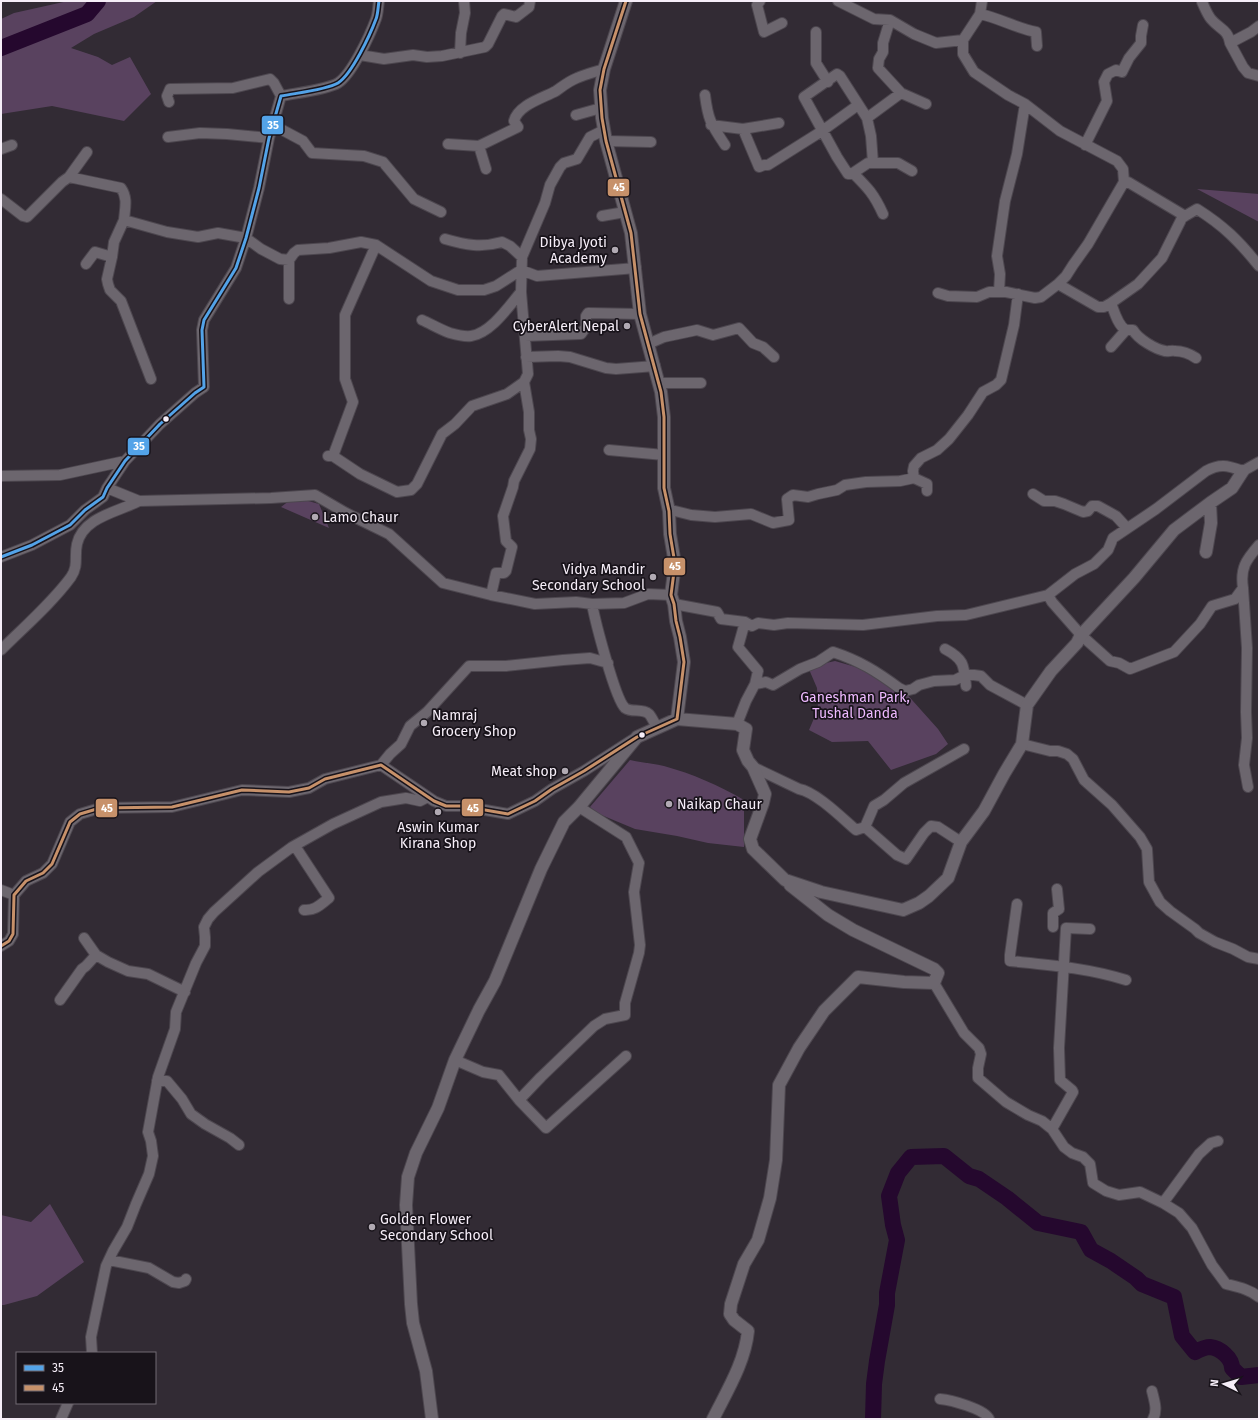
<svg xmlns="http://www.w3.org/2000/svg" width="1260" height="1420" viewBox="0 0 1260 1420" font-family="'Fira Sans',sans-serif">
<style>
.green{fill:#59425f}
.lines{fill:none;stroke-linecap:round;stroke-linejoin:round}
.river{stroke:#25082e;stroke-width:16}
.minor-casing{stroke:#4d474f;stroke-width:12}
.tertiary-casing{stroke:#4d474f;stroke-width:14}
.minor{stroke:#6c666e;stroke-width:10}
.tertiary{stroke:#6c666e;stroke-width:12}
.bus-1-casing{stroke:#18131a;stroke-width:6}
.bus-2-casing{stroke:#18131a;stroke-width:6}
.bus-1{stroke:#53a3e8;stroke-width:3}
.bus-2{stroke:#c7916a;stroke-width:3}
.poi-dot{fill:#b1aab3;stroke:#18131a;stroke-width:1.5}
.bus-dot{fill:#f6eef8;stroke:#18131a;stroke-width:1.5}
.labels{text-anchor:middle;stroke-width:3.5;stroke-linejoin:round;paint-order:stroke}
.poi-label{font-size:14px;fill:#f6eef8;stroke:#18131a;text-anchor:end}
.park-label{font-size:14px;fill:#eeb9ff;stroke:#18131a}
.line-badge{stroke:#18131a;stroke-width:1.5}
.badge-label{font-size:11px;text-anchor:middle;font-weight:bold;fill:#fff}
</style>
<rect width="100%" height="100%" fill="#322b34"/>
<path class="green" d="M68,1H157L134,17L94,34L71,48L98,57L112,65L130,57L151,94L124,121L52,106L1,114V19L14,13Z
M1197,189L1259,194V222Z
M294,497L319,504L329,528L281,507Z
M835,661L866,670L904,691L938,729L948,744L936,754L891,770L868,741L832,742L809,730L818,709L817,688L808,667Z
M630,760C641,763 653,763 664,766C693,774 718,785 744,800V847L708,843L677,836L635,829L599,814L590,807Z
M50,1204L84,1262L37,1296L4,1305H1V1215L31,1222Z"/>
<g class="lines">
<path class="river" d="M1,48L87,14L98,1
M873,1419L874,1384L877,1361L887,1305V1293L897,1240L893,1225L889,1196L898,1173L911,1157L944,1156L969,1176L979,1179L1007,1198L1038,1223L1081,1232L1091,1250L1111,1261L1136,1278L1142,1284L1174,1297L1182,1336L1195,1352C1199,1350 1206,1347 1210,1347C1220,1348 1232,1358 1232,1368L1241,1377L1259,1375"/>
<g class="minor-casing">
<path id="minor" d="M760,1L757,5L764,32L782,23
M838,1L874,19L890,20L914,34L936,43L963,40V54L974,72L1008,95L1025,104L1060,131L1117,161L1123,169L1124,182H1128L1185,216L1182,218L1162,258L1138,284L1111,303C1114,311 1118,326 1126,330L1111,347
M1202,2C1205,8 1207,14 1211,19C1219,29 1228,29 1230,43
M980,14C999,18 1016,28 1036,32L1037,46
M890,20L883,43V52L879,59L878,68L901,93L926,104
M1259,26L1251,32L1230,43L1243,67L1248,73L1259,76
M816,32V63L828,82
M963,40L980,14L982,1
M460,53L461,33L465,13L464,1
M360,55L384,59L413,55L427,57L442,56L485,47L488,44L502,16L504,14L516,17L529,7L530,1
M705,95C708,120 711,124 725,145
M169,102L167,96L170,89L233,88L270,79L274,83L281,96
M576,115L601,108
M867,118L901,93
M273,125L303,141L312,153L364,156L383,162L414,199L441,212
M711,125L743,129L779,123
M743,129L759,167L764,165H768L822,131L858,105
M168,137L200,133L227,134L269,138
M606,141L651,142
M448,144L479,146
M1085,145L1107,101L1104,82L1108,74L1116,70L1122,72L1129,58L1141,43V36L1143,25
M1,149L12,145
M87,152L69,177L121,188C128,198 125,208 124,220L167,232L198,237L218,233L246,238L261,249L280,259L289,260L294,253L298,250L329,248L361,242L376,245L431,281L458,290H484L496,286L521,270L537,276L636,268
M873,163L871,136L867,118L840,76L837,74L804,97L837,157L848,174L853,173L868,163H898L912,171
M486,169L479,146L518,127L514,121C518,105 543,98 556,91C563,86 569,81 577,78C586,74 595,72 604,69
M853,173C868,188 874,194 883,214
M1,199L23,216L27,217L62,182L69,177
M602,216L625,212
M1185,216L1197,209C1224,226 1239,241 1259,266
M445,239C466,245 481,248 502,242L510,246L522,257
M112,257L107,279L108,284L110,290L121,301L151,379
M86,264L95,252L112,257L114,242L124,220
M1058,284L1066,276L1073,265L1088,244L1124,182
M999,292L1000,274L997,256L1005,201L1017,154L1025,104
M938,293L948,296L977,297L989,292H1006L1035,298L1041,297L1058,284L1098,307H1104L1111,303
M289,299V260
M422,320C431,324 441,330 450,333C457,335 464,337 471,336C491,333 509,306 521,292
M1126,330H1133C1138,339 1155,349 1165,351C1168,352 1171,350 1175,351C1182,351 1190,354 1196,358
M525,336L581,334L586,327V316L588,313L640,314
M648,344L664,337L697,330L713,335L739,328L753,343L763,347L774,357
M526,357L558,356L570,357L606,368L616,369L655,366
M659,383H701
M609,450L664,455
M328,456H333L360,474L397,492L411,490L417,484L442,434L455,424L472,406L507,394L524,382L528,374L521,292L522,257L545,203L550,185L560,167L564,163L577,159L590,137L604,130
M333,456L353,402L345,379V315L376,245
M1,476L60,475L125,461
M914,478L913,471L914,466L921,458L937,450L949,439L968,415L983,392L996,385L1001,380L1014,325L1018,294
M107,488L139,501L271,498L315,495L346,513L389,534L443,583L491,595L535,604L576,602L592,604L624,603L648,594L671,595
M1033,494L1044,501H1055L1064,504L1083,512L1088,511L1092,506H1098L1116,516L1127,528
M669,511H675L691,515L715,517L751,514L773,523L789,520L787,499L793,495L808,497L818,494L837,490L845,485L866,482L900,481L914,478L927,484V491
M1,557L32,545L70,525L85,510L103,497L107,488L125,461L160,424L195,393L204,387L202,330L204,320L236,268L246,238L259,188L269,138L281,96C296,93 326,90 338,83C352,74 370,35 376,19C378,14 378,7 379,1
M1243,588L1247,648L1246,712L1247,738L1244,765L1248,787
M491,595L496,573H504L506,571L512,547L506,541L503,516L513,487L514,481L530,449L531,439L529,430V412L524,382
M1048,595L1052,602L1081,635L1110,661L1119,663L1130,669L1174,652L1200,624L1212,606L1235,599L1243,588C1240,568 1246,560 1259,545
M592,604C595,620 615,699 625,708C632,713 642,708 649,714C652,717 654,723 657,727
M674,604L717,612L721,619L745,622L752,626L758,623L774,625L788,623L863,625L937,616L966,615L1048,595L1075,574L1094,564L1108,550L1113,538L1156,509L1206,471C1221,463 1228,466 1243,471L1259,462
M745,622L738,647L758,671L755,684
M945,649C964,659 964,665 966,686
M1,650C24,627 52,603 71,577C79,565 74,557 77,544C83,517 118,512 139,501
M737,724L746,701L755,684L766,682L773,685L800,669L818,662L833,652C860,661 876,671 899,688L905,691L913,689L919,685L934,681L955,680L965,675H974L981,676L990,685L1027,705
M1022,744L1050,751H1058L1067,754L1073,759L1084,780L1112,805L1140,837L1147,849L1149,882L1160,902L1170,911L1195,929L1199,933L1215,942L1233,949L1248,957L1259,959
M381,765L390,754L401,744L410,726L427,712L469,666H506L563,660L590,658L608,663
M753,767L799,789C816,792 842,818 856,830L865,827L874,806L884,800L904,783L964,749
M865,827L897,855L906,859L924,833L931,826L938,827L961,842
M295,846L329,898C321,904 315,911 304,910
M1,890L14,895
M1017,904L1010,955V961C1049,965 1088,968 1126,980
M1053,927V913L1059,909L1057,889
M84,938L96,955L108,962L128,971L148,974L185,992
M1,946L9,941L13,934L14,895L26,881L43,873L52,864L70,822L80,814L100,808L172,807L242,790L289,792L309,788L325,779L381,765L434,801L446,806H462L508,814L535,801L552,789L584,771L632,740
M934,983L964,1033L979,1048L981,1054L978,1068V1078L1006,1102L1028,1115L1042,1121L1052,1129L1064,1147L1072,1153L1083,1157L1090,1164L1093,1183L1106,1191L1119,1195L1140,1192L1163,1203L1179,1213L1192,1228L1212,1265L1226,1284C1238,1287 1249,1289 1259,1297
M60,1000L82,969L86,966L96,955
M455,1060L483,1072L499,1075L519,1100L541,1077L594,1026L605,1019L625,1015V1003L639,953L640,945L634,892L639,863L626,837L579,807
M157,1081H167L182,1099L191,1114L205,1124L230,1138L239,1145
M519,1100L546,1128L626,1056
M1052,1129L1073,1092L1072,1090L1060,1080L1059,1048L1066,928L1090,929
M1163,1203L1199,1154L1211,1143L1218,1141
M109,1260L149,1268L173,1282L179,1283L185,1281L186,1279
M92,1353L91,1337L106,1266L113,1251L127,1227L136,1204L149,1174L153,1156L151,1141L148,1132L158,1077L175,1029L176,1012L196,963L205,946V937L204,927L208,919L214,912L258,872L292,847L333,824L381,802L406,798L420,801L428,797
M1152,1391C1154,1400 1158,1410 1153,1419
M940,1399C951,1400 985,1409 989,1419
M61,1419L68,1403"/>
</g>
<g class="tertiary-casing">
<path id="tertiary" d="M1206,552L1211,523L1210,503L1232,488L1243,471
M677,719L737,724L746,729L743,750L748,761L753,767L765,794L763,803L750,839L753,849L785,880L821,892L903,910L919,903L929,896L948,878L961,842L984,811L1004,774L1022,744L1027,705L1051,671L1077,643L1081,635L1134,578L1174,530L1210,503
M432,1419L426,1371L413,1323L411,1304L406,1205L408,1177L416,1153L438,1108L455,1060L479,1010L495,981L541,869L564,822L579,807L637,737L677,719L684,662L680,637L676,621L674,604L671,595L675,564L670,534L669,511L664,488V417L661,392L640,314L631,233L606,141L602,118L600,90L604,69L626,1
M713,1419C727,1391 745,1362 748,1331L734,1320L730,1314L731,1304L744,1264L758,1240L770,1198L776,1160L779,1085L799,1048L824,1011L858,977L904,982L934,983L938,973L934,969L853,930L828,915L790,885"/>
</g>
<use href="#minor" class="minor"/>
<use href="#tertiary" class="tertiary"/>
<g class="bus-1-casing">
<path id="bus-1" d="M1,557L32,545L70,525L85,510L103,497L107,488L125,461L160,424L195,393L204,387L202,330L204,320L236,268L246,238L259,188L269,138L281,96C296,93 326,90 338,83C352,74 370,35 376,19C378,14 378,7 379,1"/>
</g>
<g class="bus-2-casing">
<path id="bus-2" d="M1,946L9,941L13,934L14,895L26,881L43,873L52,864L70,822L80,814L100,808L172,807L242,790L289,792L309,788L325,779L381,765L434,801L446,806H462L508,814L535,801L552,789L584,771L637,737L677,719L684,662L680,637L676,621L674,604L671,595L675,564L670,534L669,511L664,488V417L661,392L640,314L631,233L606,141L602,118L600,90L604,69L626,1"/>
</g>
<use href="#bus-1" class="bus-1"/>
<use href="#bus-2" class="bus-2"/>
</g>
<g class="poi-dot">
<circle cx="615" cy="250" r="4"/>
<circle cx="627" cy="326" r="4"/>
<circle cx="315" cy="517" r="4"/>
<circle cx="653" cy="577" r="4"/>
<circle cx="424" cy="723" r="4"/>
<circle cx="565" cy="771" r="4"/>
<circle cx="669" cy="804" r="4"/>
<circle cx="438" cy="812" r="4"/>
<circle cx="372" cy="1227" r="4"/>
</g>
<g class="bus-dot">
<circle cx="166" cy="419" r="3.5"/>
<circle cx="642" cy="735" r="3.5"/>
</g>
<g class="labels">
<g class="poi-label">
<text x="607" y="247">Dibya Jyoti<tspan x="607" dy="16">Academy</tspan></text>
<text x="619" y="331">CyberAlert Nepal</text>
<text x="323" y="522" text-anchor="start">Lamo Chaur</text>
<text x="645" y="574">Vidya Mandir<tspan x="645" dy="16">Secondary School</tspan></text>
<text x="432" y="720" text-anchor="start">Namraj<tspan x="432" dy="16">Grocery Shop</tspan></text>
<text x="557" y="776">Meat shop</text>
<text x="677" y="809" text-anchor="start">Naikap Chaur</text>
<text x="438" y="832" text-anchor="middle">Aswin Kumar<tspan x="438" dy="16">Kirana Shop</tspan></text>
<text x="380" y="1224" text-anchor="start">Golden Flower<tspan x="380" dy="16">Secondary School</tspan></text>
</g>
<g class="park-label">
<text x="855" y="702">Ganeshman Park,<tspan x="855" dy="16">Tushal Danda</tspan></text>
</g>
</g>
<g class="line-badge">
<rect x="261" y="115" width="23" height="20" rx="4" fill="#53a3e8"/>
<rect x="607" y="178" width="23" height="19" rx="4" fill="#c7916a"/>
<rect x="127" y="437" width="23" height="19" rx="4" fill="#53a3e8"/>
<rect x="663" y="557" width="23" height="19" rx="4" fill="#c7916a"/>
<rect x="461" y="798" width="23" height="19" rx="4" fill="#c7916a"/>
<rect x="95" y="798" width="23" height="20" rx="4" fill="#c7916a"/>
</g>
<g class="badge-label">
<text x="273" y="129">35</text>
<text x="619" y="191">45</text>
<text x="139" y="450">35</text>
<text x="675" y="570">45</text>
<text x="473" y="812">45</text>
<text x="107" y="812">45</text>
</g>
<rect width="1260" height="1420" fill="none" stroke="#f6eef8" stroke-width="4"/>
<rect x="16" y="1352" width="140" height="52" fill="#18131a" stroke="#716b73"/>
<rect x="24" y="1365" width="20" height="6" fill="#53a3e8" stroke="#716b73"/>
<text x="52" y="1372" font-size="12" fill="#f6eef8">35</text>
<rect x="24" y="1385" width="20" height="6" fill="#c7916a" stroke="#716b73"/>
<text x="52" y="1392" font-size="12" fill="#f6eef8">45</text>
<g transform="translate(1224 1384) rotate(275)" stroke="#18131a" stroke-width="3" paint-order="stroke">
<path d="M0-3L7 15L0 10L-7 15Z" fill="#f6eef8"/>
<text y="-6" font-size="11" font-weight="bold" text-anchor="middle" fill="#f6eef8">N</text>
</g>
</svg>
